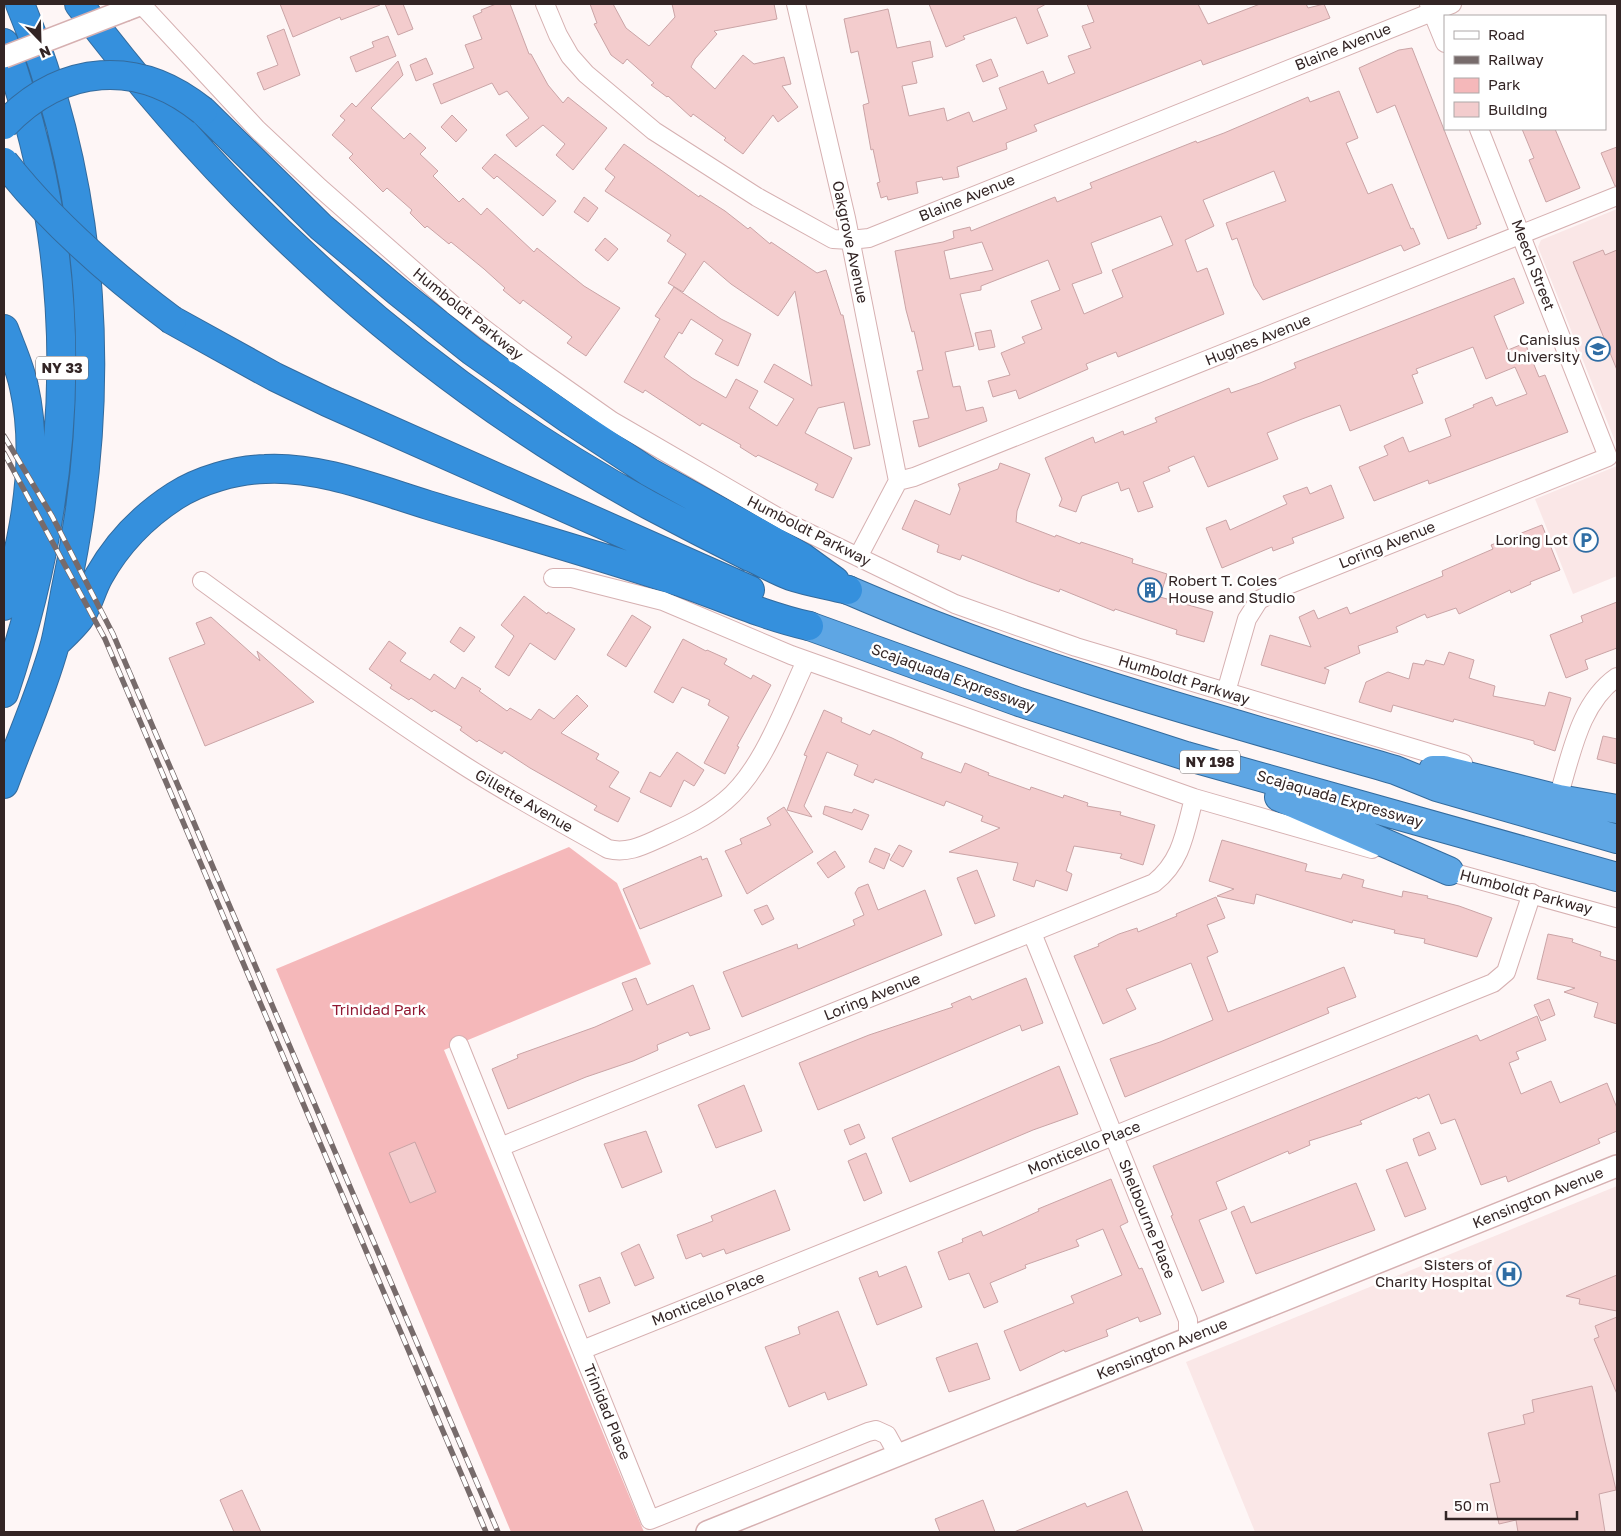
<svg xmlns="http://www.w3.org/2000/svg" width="1621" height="1536" viewBox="0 0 1621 1536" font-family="'Golos Text',sans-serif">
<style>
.built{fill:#fae7e7}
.green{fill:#f5b8ba}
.building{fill:#f3cccd;stroke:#caa4a6;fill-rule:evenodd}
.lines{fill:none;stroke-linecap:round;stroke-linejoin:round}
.minor-casing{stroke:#d6b0b1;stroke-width:20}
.tertiary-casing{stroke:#d6b0b1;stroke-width:24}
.trunk-casing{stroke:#346b9d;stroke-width:30}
.motorway-casing{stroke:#346b9d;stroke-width:30}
.minor{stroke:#fff;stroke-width:18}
.tertiary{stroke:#fff;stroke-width:21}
.trunk{stroke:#5ea6e4;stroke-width:28}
.motorway{stroke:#3590dd;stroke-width:28}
.rail-casing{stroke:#776b6b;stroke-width:5.5}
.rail{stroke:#fff;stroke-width:4;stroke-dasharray:11;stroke-linecap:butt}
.tertiary-bridge-casing{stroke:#d6b0b1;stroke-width:24;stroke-linecap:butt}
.motorway-bridge-casing{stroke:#346b9d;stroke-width:30;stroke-linecap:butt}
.tertiary-bridge{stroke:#fff;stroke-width:21}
.motorway-bridge{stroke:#3590dd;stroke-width:28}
.labels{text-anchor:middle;stroke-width:5;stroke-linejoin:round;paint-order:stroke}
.shield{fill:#fff;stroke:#706666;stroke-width:1}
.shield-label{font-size:14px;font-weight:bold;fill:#332525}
.street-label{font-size:15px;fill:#332525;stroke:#fff}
.poi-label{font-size:15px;fill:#332525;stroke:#fff;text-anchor:end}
.park-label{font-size:15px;fill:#901731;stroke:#fff}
</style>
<rect width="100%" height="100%" fill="#fef6f6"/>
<path class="built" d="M1617,209V446L1538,247L1541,240Z
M1617,466V576L1573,594L1535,499Z
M1617,1186V1532H1255L1186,1362Z"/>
<path class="green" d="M569,847L617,883L651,964L444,1050L644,1532H511L276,969Z"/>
<path class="building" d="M280,4H380V5L341,20L340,17L293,37Z
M385,4H403L413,29L398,35Z
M496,4H510L529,54H531L548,85L563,103L568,97L607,128L573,170L556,155L565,144L543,125L516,147L506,135L529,118L507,91L499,95L492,83L441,104L433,84L474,68L465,45L482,39L473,16L482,12L481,10Z
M590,4H613L626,28L649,46L675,17L672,4H774L777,19L714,31L717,34L695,59L691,67L715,89L743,55L754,64L784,57L791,84L782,86L798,107L778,122L773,115L743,154L724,140L726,138L693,114L691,117L668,96L667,97L651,85L654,83L627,59L623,64L611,55L594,24L597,23Z
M929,4H1046L1037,9L1048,36L1027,44L1016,17L963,36L965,39L946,47Z
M1087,4H1198L1208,24L1260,4H1306L1308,8L1324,4L1330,18L1203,65L1201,60L1034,125L1037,131L1006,143L1007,149L957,167L959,177L943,180L942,177L916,182L918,193L888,200L887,196L881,198L877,183L880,182L873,149L871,150L863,105L869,103L858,51L851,53L844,19L888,9L897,48L930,41L933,57L912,62L917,83L902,86L909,116L944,108L947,121L969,112L973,122L1007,109L999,88L1043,71L1048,84L1075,73L1068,56L1091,48L1082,26L1094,22Z
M284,29L300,75L264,90L257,73L278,65L267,36Z
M388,36L396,56L356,72L350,57L374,47L372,42Z
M1412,48L1481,224L1476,226L1477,228L1448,239L1395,105L1377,113L1359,68L1399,50Z
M426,58L433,74L416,81L410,65Z
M991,59L998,76L983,82L976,65Z
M398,61L403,75L371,108L404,139L410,133L426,148L420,154L438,171L433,176L459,202L463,198L481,215L487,208L534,252L537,248L584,286L620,308L586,356L567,343L572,337L523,300L520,304L503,290L505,288L484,269L451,242L449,244L427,226L425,228L410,213L412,210L387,188L383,192L349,158L353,154L332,135L345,120L340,116L352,103L356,107Z
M1339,91L1358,138L1346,143L1368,194L1392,184L1411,229L1413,228L1420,244L1404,251L1401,245L1263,300L1254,286L1237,238L1232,240L1226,223L1286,201L1274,171L1203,200L1214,226L1185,240L1197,272L1207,268L1224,314L1118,357L1116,352L1086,364L1088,369L1019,399L1016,390L993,397L988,381L1010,375L1001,353L1025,343L1022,337L1042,329L1031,301L1060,290L1048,260L981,286V290L960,294L974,346L945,352L953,387L960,386L966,411L983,407L987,421L919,447L913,421L929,418L917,371L923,370L914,331L912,332L906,310L895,251L943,242L954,238L953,231L970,227L971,231L1055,197L1057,202L1092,188L1090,183L1196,141L1197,143L1224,133L1308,97L1310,102ZM1161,216L1173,245L1112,270L1123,297L1084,314L1072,284L1102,273L1091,243ZM982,242L993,270L950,279L944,251Z
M452,115L467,130L456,142L441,127Z
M1522,129H1555L1580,188L1546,202L1529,160L1534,158Z
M624,144L699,197L700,195L725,211L748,229L750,227L770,244L771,242L817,273L826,270L841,315H843L870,445L854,449L844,402L818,408L805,433L852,458L833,498L815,490L818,484L758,455L756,457L740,447L741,445L702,423L700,426L645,390L643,393L624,382L660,319L655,316L674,287L721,319L751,334L738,366L715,354L723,340L691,319L682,334L679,332L664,357L692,378L726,398L736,379L758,391L749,408L777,426L794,399L764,382L774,364L812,386L795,291L778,316L731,284L704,261L683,292L668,283L686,254L667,241L671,235L605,191L615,177L605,169Z
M1617,147V186H1615L1601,153Z
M495,154L556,201L543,216L497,176L494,179L482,168Z
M584,197L598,208L588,222L574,212Z
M605,238L618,249L608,261L595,250Z
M1603,250L1605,255L1617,250V370L1573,262Z
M1514,278L1524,303L1494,316L1508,350L1525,343L1539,377L1545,375L1568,432L1429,484L1428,480L1374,501L1359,467L1388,455L1384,446L1403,437L1409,452L1451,436L1445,419L1474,407L1473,405L1492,397L1496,406L1527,394L1515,367L1486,379L1473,347L1416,369L1418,373L1412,375L1423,403L1350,431L1340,405L1302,419L1267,433L1278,459L1208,487L1194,456L1168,467L1170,471L1143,482L1153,507L1138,512L1129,488L1121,491L1118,482L1082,496L1076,512L1059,506L1062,499L1045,458L1093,437L1095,443L1123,431L1124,435L1157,422L1155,418L1229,388L1231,393L1260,383L1296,368L1294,363Z
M991,330L995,347L979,350L975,333Z
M1000,463L1030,474L1017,511L1016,522L1055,537L1056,535L1080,544L1081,542L1109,551L1133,559L1132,563L1167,574L1160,597L1213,612L1204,642L1176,634L1177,630L1115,609L1114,611L1060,589L1059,592L1028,581L962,555L960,560L937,552L939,545L902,529L915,500L950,515L960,489L958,484L998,469Z
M1331,485L1344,518L1292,538L1294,543L1273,551L1272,547L1222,568L1206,528L1226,520L1230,530L1287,504L1283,496L1307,487L1310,494Z
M1542,525L1560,570L1530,582L1531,584L1511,593L1510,590L1459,614L1456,608L1427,618L1425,614L1396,627L1398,632L1358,646L1360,653L1324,668L1329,670L1325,684L1261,665L1270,635L1311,647L1299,617L1314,610L1318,619L1347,607L1350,614L1443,576L1442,571L1493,549L1491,545Z
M524,596L547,614L548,612L575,629L555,660L530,643L509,676L495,667L514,636L501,625Z
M1617,602V648L1585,660L1588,669L1566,678L1550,635L1583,622L1581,616Z
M632,615L651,627L626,667L607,655Z
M211,617L260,661L257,651L314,702L205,746L169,658L205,644L196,623Z
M460,627L475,637L464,652L450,642Z
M683,639L706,651L707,650L727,659L724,664L751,679L753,675L771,685L737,746L739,747L725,774L704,763L729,717L708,705L710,700L682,687L673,703L654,692Z
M389,641L406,653L400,661L430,680L434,674L455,689L462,677L481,689L479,691L507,711L510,708L531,720L539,709L554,719L577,695L588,706L561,733L599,754L596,759L619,772L609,787L630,798L618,822L594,810L597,806L530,768L504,751L502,754L479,740L477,742L460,730L462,727L434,710L432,712L411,698L409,700L390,688L392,685L369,669Z
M1449,652L1474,660L1469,678L1495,686L1493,696L1545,706L1549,692L1571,698L1555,751L1534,744V741L1454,719L1453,722L1393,705L1391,712L1359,702L1366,682L1388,672L1409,679L1413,663L1424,665L1426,660L1444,665Z
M824,710L842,718L841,722L870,735L873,730L892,738L923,753L921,758L961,773L965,763L989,773L988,775L1030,790L1031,787L1063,798L1064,795L1088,803L1087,806L1121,812L1120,815L1155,825L1143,865L1120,858L1122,854L1074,846L1066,871L1072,874L1067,891L1036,880L1034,887L1013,880L1018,863L949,852L1000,828L981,821L983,816L946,801L944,806L875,779L873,783L854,775L858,765L827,752L804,806L812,817L787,810L807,756L804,755Z
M1603,736L1617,739V764L1597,759Z
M677,752L704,770L694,786L684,780L671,807L640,792L650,772L660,777Z
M825,806L852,813L854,809L869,815L862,830L823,814Z
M784,807L813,852L747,894L725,851L742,844L740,839L771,825L767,818Z
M1222,840L1307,864L1305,871L1341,879L1343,874L1364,880L1362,887L1402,897L1403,891L1428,896L1427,898L1459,906L1492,918L1477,957L1424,943L1425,939L1394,933L1395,930L1353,920L1352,923L1256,894L1254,904L1217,896L1234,889L1209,881Z
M899,845L912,851L903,867L890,860Z
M875,848L890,854L884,869L869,862Z
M835,851L845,867L828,878L817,863Z
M701,856L702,860L707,858L722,896L640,929L623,889Z
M977,870L995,916L975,924L957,878Z
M868,884L878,910L925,890L942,935L742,1017L723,972L797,944L798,949L855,925L853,920L864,915L855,893L858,888Z
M1216,897L1225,918L1207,925L1218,952L1207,957L1228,1012L1344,967L1356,997L1327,1008L1329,1013L1125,1097L1110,1059L1160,1042L1213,1020L1191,963L1126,989L1136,1009L1103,1024L1074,956L1099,946L1098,944L1119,934L1137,928L1138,932L1177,916L1176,914Z
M767,905L774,919L762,925L754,910Z
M1548,934L1573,939L1572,942L1601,952L1600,956L1617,961V1024L1594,1017L1598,1003L1564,992L1575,988L1537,979Z
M636,978L647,1005L693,985L710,1029L690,1036L688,1032L657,1045L658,1050L633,1061L586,1077L508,1109L492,1069L518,1058L517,1055L595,1027L633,1010L622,983Z
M1026,978L1043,1023L1022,1031L1020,1025L818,1110L799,1063L869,1035L953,1007L951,1004L970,996L972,1000Z
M1549,999L1555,1015L1541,1021L1534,1005Z
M1537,1016L1546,1040L1516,1052L1519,1059L1509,1063L1521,1094L1551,1081L1560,1103L1607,1083L1617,1108V1131L1598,1139L1600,1143L1508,1182L1506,1176L1481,1185L1455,1119L1441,1124L1429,1094L1418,1099L1417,1097L1360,1121L1362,1124L1309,1141L1310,1145L1289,1154L1288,1151L1216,1182L1227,1209L1199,1220L1224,1282L1202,1291L1171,1216L1173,1215L1153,1166L1477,1035L1480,1041Z
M1059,1066L1078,1114L1033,1130L910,1182L892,1138Z
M744,1085L762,1131L716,1148L698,1105Z
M859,1124L865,1138L850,1145L844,1130Z
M646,1131L662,1172L622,1188L604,1144Z
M1429,1132L1436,1149L1419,1156L1413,1139Z
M415,1142L436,1192L410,1203L389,1153Z
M866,1153L882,1193L864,1201L848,1161Z
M1407,1162L1426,1209L1405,1217L1386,1170Z
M1111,1179L1128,1222L1120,1226L1139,1269L1142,1268L1161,1314L1140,1322L1138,1317L1106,1330L1108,1336L1065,1352L1064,1350L1020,1371L1004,1331L1074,1303L1071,1296L1122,1275L1103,1229L1076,1240L1079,1246L1025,1265L1026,1268L990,1283L998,1302L984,1308L969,1273L949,1280L938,1252L963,1242L962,1239L981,1231L983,1236L1015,1222L1039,1211L1038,1209Z
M1356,1183L1375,1230L1256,1274L1231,1212L1244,1206L1251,1223Z
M775,1190L790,1230L726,1254L724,1249L703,1257L701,1253L686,1259L677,1235L713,1221L711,1216Z
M639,1244L654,1278L635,1286L621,1253Z
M906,1266L922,1307L877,1325L859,1278L877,1271L879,1277Z
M1617,1275V1311L1579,1304L1580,1299L1566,1296Z
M600,1277L610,1303L589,1312L579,1285Z
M838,1311L867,1385L828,1400L825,1392L789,1407L765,1347L800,1334L798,1327Z
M1617,1317V1394L1594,1339L1599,1337L1595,1326Z
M977,1343L990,1379L949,1392L936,1358Z
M1592,1386L1616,1490L1599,1494L1605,1532H1518L1516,1520L1499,1524L1490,1484L1500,1482L1488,1433L1525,1424L1523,1415L1534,1412L1532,1400Z
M242,1490L261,1532H234L220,1500Z
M1127,1491L1143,1532H1014L1085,1503L1087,1507Z
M983,1500L995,1532H940L935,1519Z"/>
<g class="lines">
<g class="minor-casing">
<path id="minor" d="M141,4L257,129L320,188L453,305L521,357L612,421L786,522L955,604L1076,647L1463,763
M545,4L558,35L570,56L586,74L654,131L757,197L833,239L850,240L869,238L1452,4
M796,4L846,218L898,481
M1429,4L1445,43
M898,481L914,477L1617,196
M858,557L898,481
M553,578H572L663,601L791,655L1194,798L1372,849
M202,581C286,642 369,704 457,761C506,793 557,820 608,849C628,854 644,845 662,837C684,827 706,817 725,801C763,770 785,705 806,661
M1226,692L1247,619L1259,600L1288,585L1608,457L1479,129
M1560,791C1572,751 1581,702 1617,677
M1440,869L1617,918
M1032,933L1188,1320V1339
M459,1045L650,1520L868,1432L876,1430L887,1435L898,1455
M500,1147L1154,883C1182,861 1185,832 1194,798
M582,1350L1493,983L1506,972L1532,893"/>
</g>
<g class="tertiary-casing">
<path id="tertiary" d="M126,10L142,4
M707,1532L1617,1166"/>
</g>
<g class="trunk-casing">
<path id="trunk" d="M848,590C1025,667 1210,717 1395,770L1437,787L1617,839
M809,626L1019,702L1186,756L1617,877
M1433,770H1444L1559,799L1617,809
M1279,797L1449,871"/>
</g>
<g class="motorway-casing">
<path id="motorway" d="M79,4C232,208 425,383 649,505C683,523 716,540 750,557C764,563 777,571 791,576C809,582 829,585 848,590
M4,43C83,264 78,472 4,693
M203,111L321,227L397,291L472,351L570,420L649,472L802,557L835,581
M172,320L275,377L327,402L750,590
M4,329C11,348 20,367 24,387C40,458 25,537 4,606
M55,644C63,636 72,628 79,619C88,607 91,590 99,576C117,544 144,516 175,496C200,480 235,470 265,469C319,466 376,489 428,505C513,531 598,555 683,583C725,598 765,616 809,626
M4,784C21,738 42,692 55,644C59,627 62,610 65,593C108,396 98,191 20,4"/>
</g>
<use href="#minor" class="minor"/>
<use href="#tertiary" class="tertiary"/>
<use href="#trunk" class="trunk"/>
<use href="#motorway" class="motorway"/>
<g class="rail-casing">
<path id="rail" d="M4,436L52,516L113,634L498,1532
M4,453L105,639L486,1532"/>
</g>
<use href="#rail" class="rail"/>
<g class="tertiary-bridge-casing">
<path id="tertiary-bridge" d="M4,57L126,10"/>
</g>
<g class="motorway-bridge-casing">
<path id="motorway-bridge" d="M4,125C62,64 138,58 203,111
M4,162C52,223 109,273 172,320"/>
</g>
<use href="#tertiary-bridge" class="tertiary-bridge"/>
<use href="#motorway-bridge" class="motorway-bridge"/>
</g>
<defs>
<g id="university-ring" transform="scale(1.25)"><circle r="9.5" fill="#fff" stroke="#2f6da4" stroke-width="1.5"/><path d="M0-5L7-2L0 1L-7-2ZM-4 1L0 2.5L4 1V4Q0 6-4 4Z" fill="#2f6da4"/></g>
<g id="parking-ring" transform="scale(1.25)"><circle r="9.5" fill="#fff" stroke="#2f6da4" stroke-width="1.5"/><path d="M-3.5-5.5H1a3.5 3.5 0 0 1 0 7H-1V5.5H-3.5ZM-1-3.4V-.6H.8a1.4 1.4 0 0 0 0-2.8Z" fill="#2f6da4"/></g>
<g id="building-ring" transform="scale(1.25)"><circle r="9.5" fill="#fff" stroke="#2f6da4" stroke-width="1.5"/><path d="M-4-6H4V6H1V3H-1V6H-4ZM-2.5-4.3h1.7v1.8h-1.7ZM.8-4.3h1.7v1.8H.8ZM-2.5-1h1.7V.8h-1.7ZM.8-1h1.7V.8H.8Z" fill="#2f6da4"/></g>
<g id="hospital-ring" transform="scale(1.25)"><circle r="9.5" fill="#fff" stroke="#2f6da4" stroke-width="1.5"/><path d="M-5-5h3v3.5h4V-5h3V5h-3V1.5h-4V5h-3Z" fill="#2f6da4"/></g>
</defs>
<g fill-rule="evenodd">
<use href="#university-ring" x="1598" y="349"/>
<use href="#parking-ring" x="1586" y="540"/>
<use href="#building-ring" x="1150" y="590"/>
<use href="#hospital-ring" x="1509" y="1274"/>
</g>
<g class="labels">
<g class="shield">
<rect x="36" y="356.5" width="52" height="23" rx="4"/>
<rect x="1180" y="750.5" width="60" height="23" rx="4"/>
</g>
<g class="shield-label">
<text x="62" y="373">NY 33</text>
<text x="1210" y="767">NY 198</text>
</g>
<g class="street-label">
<text transform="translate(1343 47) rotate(-22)" y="5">Blaine Avenue</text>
<text transform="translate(967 198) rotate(-22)" y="5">Blaine Avenue</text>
<text transform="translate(850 242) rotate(78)" y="5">Oakgrove Avenue</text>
<text transform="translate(1533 265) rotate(69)" y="5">Meech Street</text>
<text transform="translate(468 314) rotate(39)" y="5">Humboldt Parkway</text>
<text transform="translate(1258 340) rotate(-22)" y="5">Hughes Avenue</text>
<text transform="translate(809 531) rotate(27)" y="5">Humboldt Parkway</text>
<text transform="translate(1387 545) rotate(-22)" y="5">Loring Avenue</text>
<text transform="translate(953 678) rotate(20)" y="5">Scajaquada Expressway</text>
<text transform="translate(1184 680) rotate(17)" y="5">Humboldt Parkway</text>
<text transform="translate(1340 799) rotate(16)" y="5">Scajaquada Expressway</text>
<text transform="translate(524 801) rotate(30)" y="5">Gillette Avenue</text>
<text transform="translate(1526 892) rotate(15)" y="5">Humboldt Parkway</text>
<text transform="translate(872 997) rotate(-22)" y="5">Loring Avenue</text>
<text transform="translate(1084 1148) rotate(-22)" y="5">Monticello Place</text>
<text transform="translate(1538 1198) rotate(-22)" y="5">Kensington Avenue</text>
<text transform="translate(1147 1219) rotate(68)" y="5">Shelbourne Place</text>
<text transform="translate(708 1299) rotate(-22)" y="5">Monticello Place</text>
<text transform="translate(1162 1349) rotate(-22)" y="5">Kensington Avenue</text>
<text transform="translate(607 1412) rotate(68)" y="5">Trinidad Place</text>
</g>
<g class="poi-label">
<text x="1580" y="345">Canisius<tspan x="1580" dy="17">University</tspan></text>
<text x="1568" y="545">Loring Lot</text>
<text x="1168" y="586" text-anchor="start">Robert T. Coles<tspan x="1168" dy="17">House and Studio</tspan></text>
<text x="1492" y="1270">Sisters of<tspan x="1492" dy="17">Charity Hospital</tspan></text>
</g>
<g class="park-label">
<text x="379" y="1015">Trinidad Park</text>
</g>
</g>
<rect width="1621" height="1536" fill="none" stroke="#332525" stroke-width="10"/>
<rect x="1444" y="15" width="162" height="115" fill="#ffffff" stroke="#ada8a8"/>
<rect x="1454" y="31" width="25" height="8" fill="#ffffff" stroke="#ada8a8"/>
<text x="1488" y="40" font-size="15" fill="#332525">Road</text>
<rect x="1454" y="56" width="25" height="8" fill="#776b6b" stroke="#ada8a8"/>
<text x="1488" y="65" font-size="15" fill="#332525">Railway</text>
<rect x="1454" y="78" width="25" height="15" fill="#f5b8ba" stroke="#ada8a8"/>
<text x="1488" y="90" font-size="15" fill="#332525">Park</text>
<rect x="1454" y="102" width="25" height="15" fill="#f3cccd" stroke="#ada8a8"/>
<text x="1488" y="115" font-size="15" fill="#332525">Building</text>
<g transform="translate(40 40) rotate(157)" stroke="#ffffff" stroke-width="4" paint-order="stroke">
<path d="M0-4L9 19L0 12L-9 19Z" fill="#332525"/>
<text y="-8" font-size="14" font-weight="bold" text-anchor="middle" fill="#332525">N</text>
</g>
<path d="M1446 1511v8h131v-8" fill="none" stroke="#332525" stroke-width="2.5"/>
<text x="1454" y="1511" font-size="15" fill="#332525" stroke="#ffffff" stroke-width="4" paint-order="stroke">50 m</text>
</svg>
